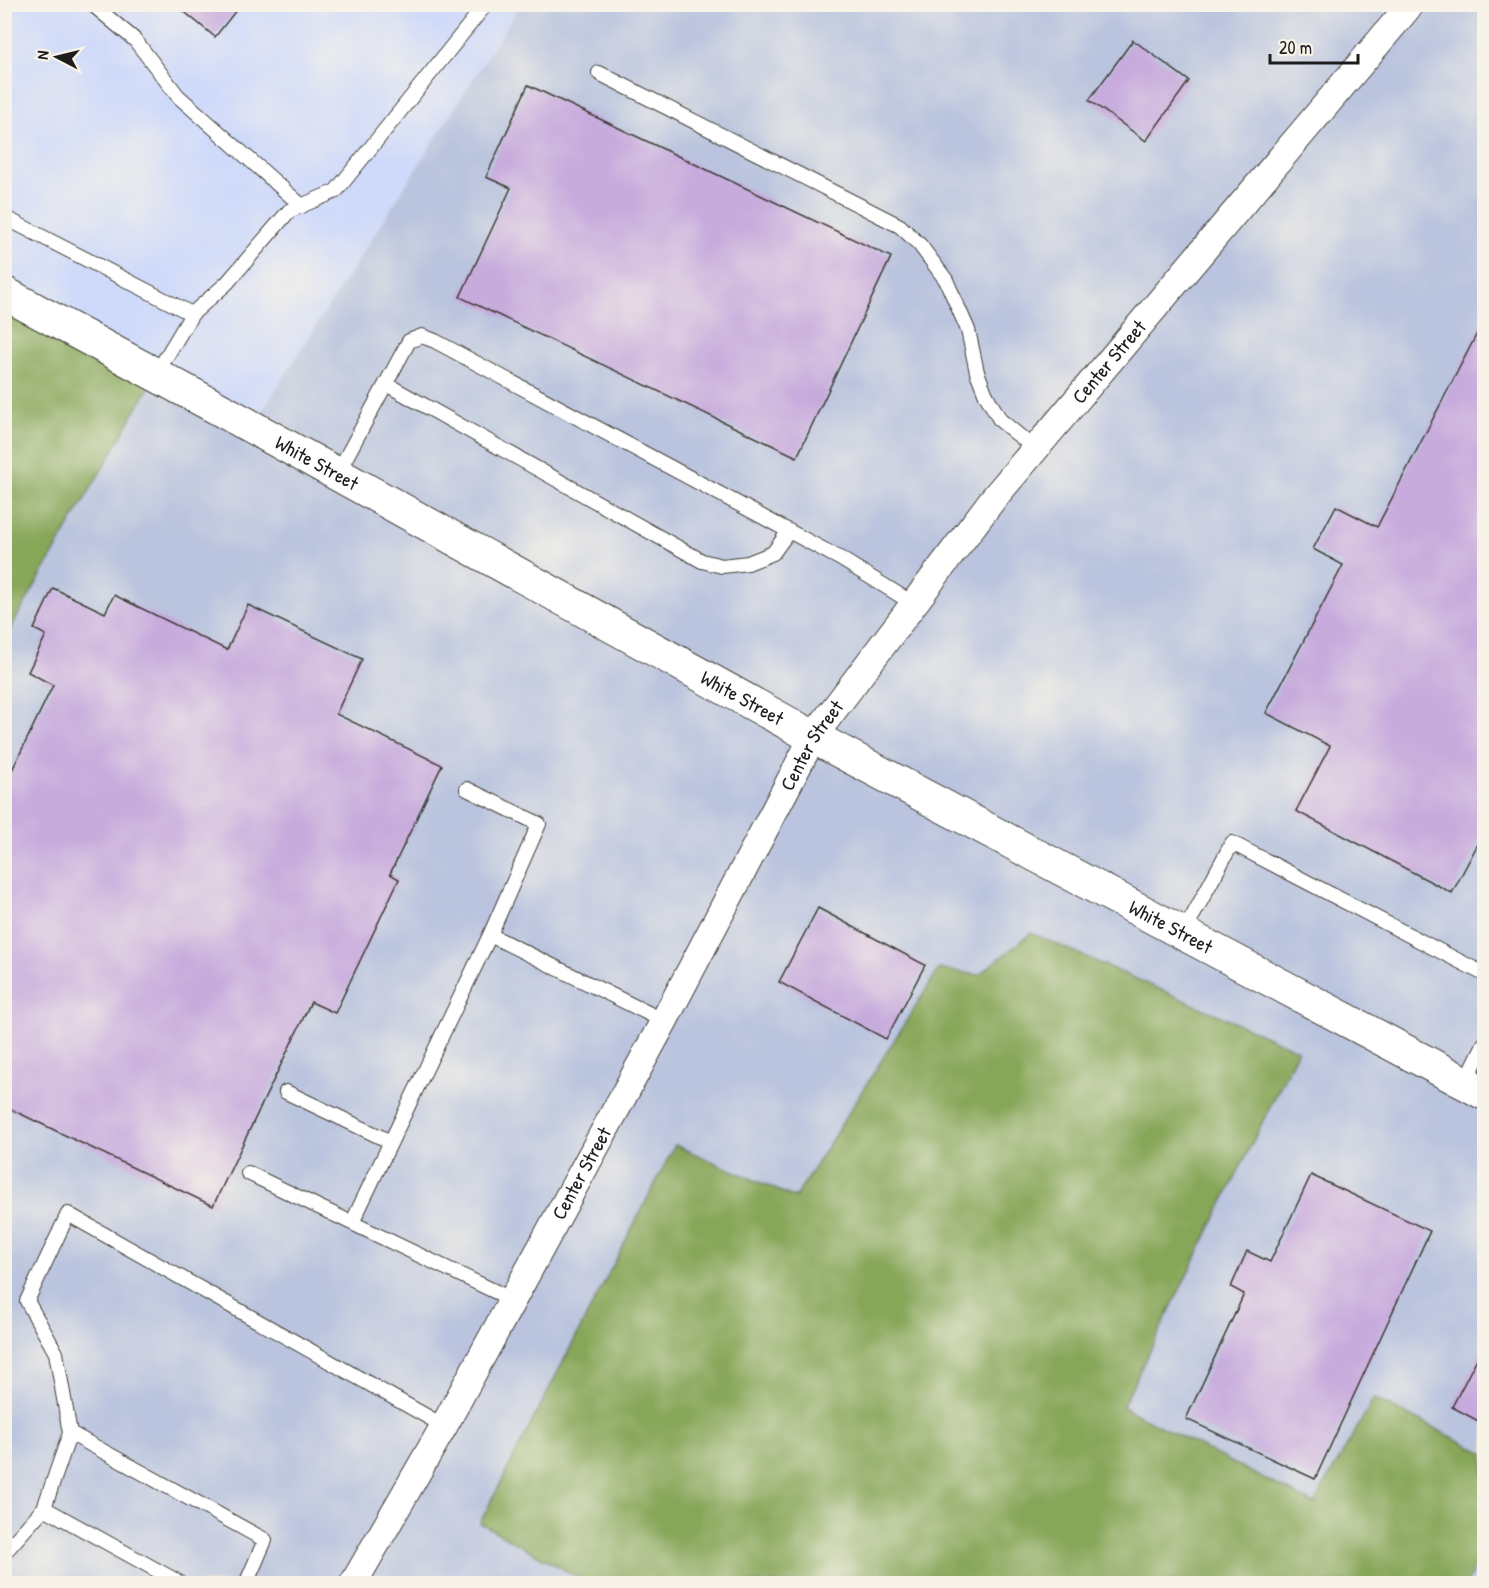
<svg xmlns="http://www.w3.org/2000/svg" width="1489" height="1588" viewBox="0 0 1489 1588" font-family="'Patrick Hand',sans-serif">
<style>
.built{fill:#cfdafa}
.industrial{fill:#bac4de}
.forest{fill:#86a659;stroke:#51613a;stroke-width:1.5}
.building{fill:#c7abdd}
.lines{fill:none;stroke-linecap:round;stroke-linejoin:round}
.service-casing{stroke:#3c3a35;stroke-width:16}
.minor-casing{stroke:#3c3a35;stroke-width:29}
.tertiary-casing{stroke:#3c3a35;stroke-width:35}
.service{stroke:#fff;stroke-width:14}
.minor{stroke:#fff;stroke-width:27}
.tertiary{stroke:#fff;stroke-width:33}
.labels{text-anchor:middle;stroke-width:5;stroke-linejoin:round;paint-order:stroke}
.street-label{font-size:20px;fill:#1c1c1c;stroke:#f7f3e8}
</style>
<rect width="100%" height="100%" fill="#f7f3e8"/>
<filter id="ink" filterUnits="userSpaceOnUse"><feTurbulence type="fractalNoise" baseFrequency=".0167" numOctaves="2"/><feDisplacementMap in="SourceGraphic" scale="12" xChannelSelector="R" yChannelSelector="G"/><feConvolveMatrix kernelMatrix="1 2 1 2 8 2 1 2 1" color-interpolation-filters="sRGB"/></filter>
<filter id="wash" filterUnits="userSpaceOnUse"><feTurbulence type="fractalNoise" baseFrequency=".008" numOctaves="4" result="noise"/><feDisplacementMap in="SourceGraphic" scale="24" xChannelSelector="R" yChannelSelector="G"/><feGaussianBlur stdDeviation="1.35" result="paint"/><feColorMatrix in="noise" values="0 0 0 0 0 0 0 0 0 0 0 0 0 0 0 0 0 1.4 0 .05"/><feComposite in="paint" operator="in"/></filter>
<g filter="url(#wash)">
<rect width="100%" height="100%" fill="#eee2c3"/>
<path class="built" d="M4,5H520L252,427L5,293Z"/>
<path class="industrial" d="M520,5H1484V1583H5L4,293L252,427Z"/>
<path class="forest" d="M5,293L156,375L5,638Z
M1031,933L1298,1050L1122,1407L1314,1504L1374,1398L1484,1453V1546L1467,1583H588L480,1523L675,1145L795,1198L939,969L979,975Z"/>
<g id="blocks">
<path class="building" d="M175,4H241L215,37Z
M1133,40L1189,81L1146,141L1089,100Z
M528,85L891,257L797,457L460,297L511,188L486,177Z
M1484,320V840L1481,838L1452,893L1296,811L1330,746L1266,713L1343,565L1313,549L1336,506L1377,527Z
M53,588L105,613L114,595L227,650L248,605L362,659L336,714L442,765L390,874L399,879L335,1013L311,1002L213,1206L4,1106V787L53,685L28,672L46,635L34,629Z
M818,908L925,965L886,1039L779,982Z
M1311,1175L1430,1231L1315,1479L1186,1419L1244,1294L1231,1287L1247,1251L1270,1262Z
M1484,1345V1424L1452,1407Z"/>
</g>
</g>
<g filter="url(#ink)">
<use href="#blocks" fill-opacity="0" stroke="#3c3a35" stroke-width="1.5"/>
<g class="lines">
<g class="service-casing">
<path id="service" d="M92,4L135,40L178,96L302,206
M599,73L900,226L920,245L946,280L968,330L977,372L986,395L1000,420L1035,449
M4,217L192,314L227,283L289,211L336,191L486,4
M156,374L192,314
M386,384L702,561L722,566L748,563L773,553L789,531
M337,474L409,341L422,336L435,341L841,559L914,604
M467,789L539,824L490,935
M1183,934L1232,843L1484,974
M1465,1083L1484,1044
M286,1092L391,1142
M248,1173L352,1223
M513,1300L352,1223L490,935L664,1021
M70,1433L56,1353L27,1301L68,1214L444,1426
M4,1553L44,1508
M182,1584L44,1508L70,1433L265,1540L246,1584"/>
</g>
<g class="minor-casing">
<g id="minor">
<path id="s1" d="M353,1584L444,1426L664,1021L813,737L993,499L1411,4"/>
</g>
</g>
<g class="tertiary-casing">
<g id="tertiary">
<path id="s2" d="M4,293L223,411L813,737L1484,1093"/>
</g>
</g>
<use href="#service" class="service"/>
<use href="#minor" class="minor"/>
<use href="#tertiary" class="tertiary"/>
</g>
</g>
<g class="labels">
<g class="street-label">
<text dy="7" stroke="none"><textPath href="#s1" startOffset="1442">Center Street</textPath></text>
<text dy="7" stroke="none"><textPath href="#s2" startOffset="356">White Street</textPath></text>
<text dy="7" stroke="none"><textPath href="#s2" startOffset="842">White Street</textPath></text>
<text dy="7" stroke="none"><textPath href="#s1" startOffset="956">Center Street</textPath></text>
<text dy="7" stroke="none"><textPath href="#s2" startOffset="1328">White Street</textPath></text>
<text dy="7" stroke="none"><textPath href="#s1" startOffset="470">Center Street</textPath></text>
</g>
</g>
<rect width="1489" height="1588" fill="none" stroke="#f7f3e8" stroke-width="24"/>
<g transform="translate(57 57) rotate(277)" stroke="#f7f3e8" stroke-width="4.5" paint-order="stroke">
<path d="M0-4.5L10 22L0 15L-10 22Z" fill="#1c1c1c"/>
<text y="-9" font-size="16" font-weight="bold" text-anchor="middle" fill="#1c1c1c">N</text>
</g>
<path d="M1270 54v9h88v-9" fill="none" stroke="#1c1c1c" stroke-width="3"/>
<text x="1279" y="54" font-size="18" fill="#1c1c1c" stroke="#f7f3e8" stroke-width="4.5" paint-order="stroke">20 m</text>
</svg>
